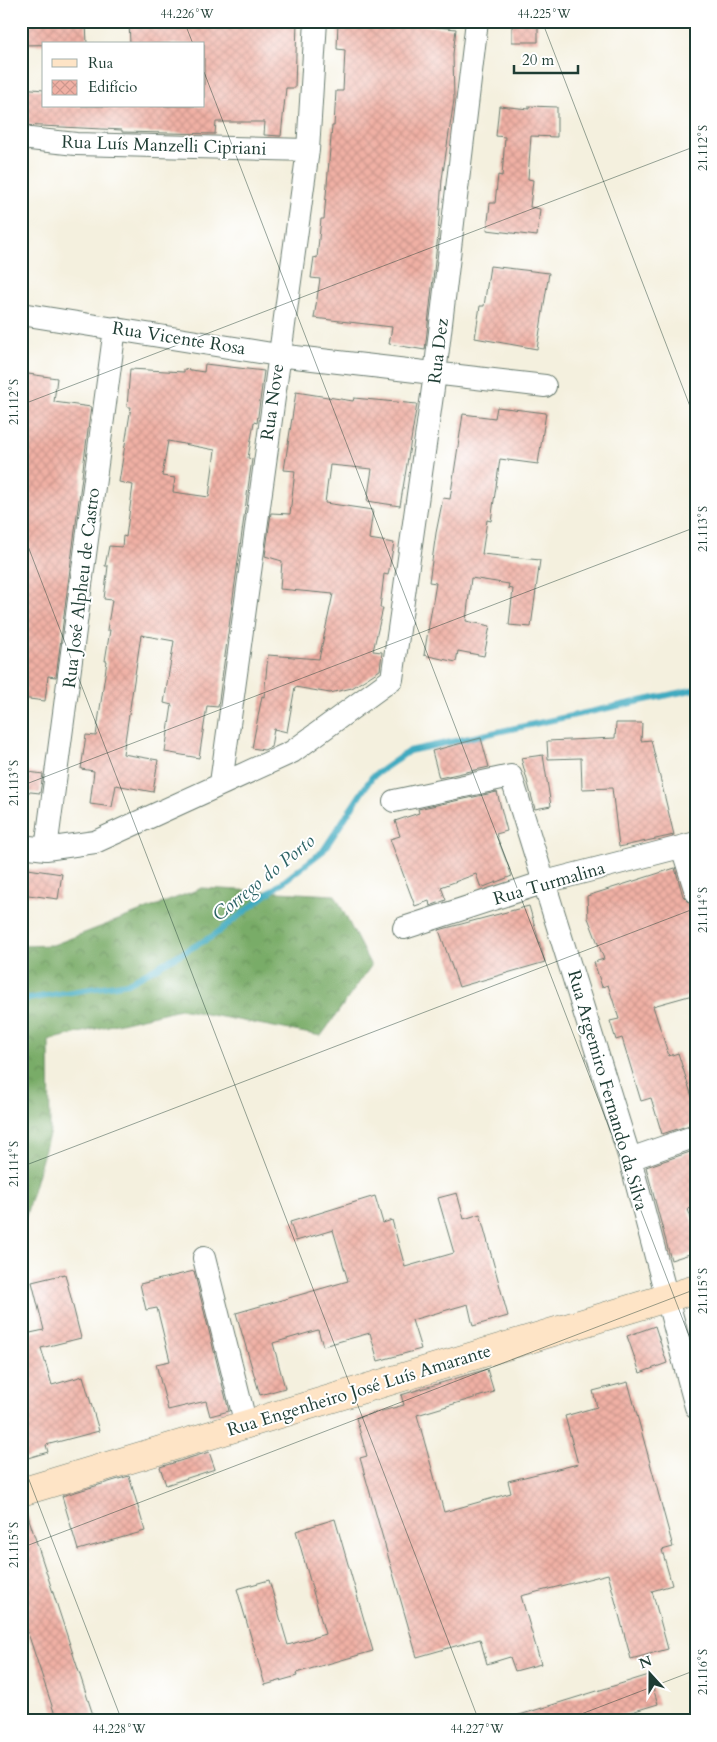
<svg xmlns="http://www.w3.org/2000/svg" width="717" height="1742" viewBox="0 0 717 1742" font-family="Cardo,serif">
<style>
.forest{fill:url(#forest-crowns);stroke:#4c744e}
.lines{fill:none;stroke-linecap:round;stroke-linejoin:round}
.stream{stroke:#40aac0;stroke-width:6}
.building{fill:url(#building-cross-hatch);fill-rule:evenodd}
.street-casing{stroke:#6a7c70;stroke-width:24}
.secondary-casing{stroke:#6a7c70;stroke-width:29}
.street{stroke:#fff;stroke-width:22}
.secondary{stroke:#fee4c6;stroke-width:28}
.ticks{fill:none;stroke:#1f3d34;stroke-width:1;stroke-opacity:0.45}
.labels{text-anchor:middle;stroke-width:4;stroke-linejoin:round;paint-order:stroke}
.street-label{font-size:18px;fill:#1f3d34;stroke:#fff}
.water-label{font-size:19px;font-style:italic;fill:#2b6365;stroke:#fff}
.neatline{fill:none;stroke:#1f3d34;stroke-width:2}
.ticks-label{font-size:12px;text-anchor:middle;fill:#1f3d34}
</style>
<defs>
<pattern id="forest-crowns" width="20" height="18" patternUnits="userSpaceOnUse" patternTransform="scale(1.25)"><rect width="20" height="18" fill="#79ac68"/><path d="M2 6a3 3 0 1 1 6 0M12 15a3 3 0 1 1 6 0" fill="none" stroke="#638d56"/></pattern>
<pattern id="building-cross-hatch" width="8" height="8" patternUnits="userSpaceOnUse" patternTransform="scale(1.25)"><rect width="8" height="8" fill="#f0b0a4"/><path d="M0 0l8 8M0 8l8-8" fill="none" stroke="#cd988e"/></pattern>
</defs>
<rect width="100%" height="100%" fill="#fff"/>
<filter id="ink" filterUnits="userSpaceOnUse"><feTurbulence type="fractalNoise" baseFrequency=".02" numOctaves="2"/><feDisplacementMap in="SourceGraphic" scale="10" xChannelSelector="R" yChannelSelector="G"/><feConvolveMatrix kernelMatrix="1 2 1 2 8 2 1 2 1" color-interpolation-filters="sRGB"/></filter>
<filter id="wash" filterUnits="userSpaceOnUse"><feTurbulence type="fractalNoise" baseFrequency=".0096" numOctaves="4" result="noise"/><feDisplacementMap in="SourceGraphic" scale="20" xChannelSelector="R" yChannelSelector="G"/><feGaussianBlur stdDeviation="1.12" result="paint"/><feColorMatrix in="noise" values="0 0 0 0 0 0 0 0 0 0 0 0 0 0 0 0 0 1.4 0 .05"/><feComposite in="paint" operator="in"/></filter>
<g filter="url(#wash)">
<rect width="100%" height="100%" fill="#f4f0de"/>
<path class="forest" d="M202,888L335,895L371,966L321,1036L180,1009L49,1040L50,1131L21,1233V946L53,945Z"/>
<g class="lines">
<path class="stream" d="M21,1000L128,983L213,936L323,851L372,777L409,751L696,689"/>
</g>
<g id="blocks">
<path class="building" d="M21,21H86L87,44L21,45Z
M129,21H297L295,88H286L281,136L264,135L265,122H216L215,134L122,132V130L21,125V88L44,90V106H204V44H130Z
M338,21H411L410,24L456,29L453,54L454,100L442,179L438,235L425,350L389,344L392,327L314,318L320,279L311,278L314,257L317,258L321,219H324L332,126H334L336,91H343L345,50L337,49Z
M512,21H538V42H512Z
M499,106L529,109V106L557,107V137L531,136L528,179L533,180L530,207L540,209L537,236L487,230L490,203H495L498,175L502,176L505,137L496,136Z
M490,266L549,273L537,349L475,338L480,306H484Z
M205,364L264,371L257,423L254,422L248,458L252,459L218,707L207,706L199,758L165,752L172,705L164,703L174,641L141,635L123,754L158,760L153,792L116,785L112,807L90,804L94,771L81,769L86,735L96,736L107,661H105L110,630H107L112,600L104,599L108,566H105L109,546L122,547L123,536L126,537L133,485L119,482L131,407H127L130,369L184,372V369L204,372ZM168,441L215,450L209,497L173,492L175,478L162,476Z
M21,373L57,378L54,402L91,407L56,677L48,676L45,701L21,698Z
M296,392L353,401L354,398L417,404L400,506L367,501L372,469L330,465L325,503L373,510L369,539L394,543L388,575L384,574L380,608H383L373,651L382,652L380,670L352,688L330,693L295,687L287,732L274,729L271,747L264,750L252,748L262,696L264,697L268,655L319,659L333,594L280,589L282,561L265,556L271,513L290,514L295,471L284,470Z
M497,407L546,413L538,464L500,459L491,521L487,520L482,554L540,560L531,627L509,625L513,589L508,588L509,584L471,578L466,621L490,626L484,656L458,651L456,662L424,655L436,583L429,582L436,533L443,498L450,499L463,414L495,418Z
M616,723H642L641,741L651,740L674,835L619,847L612,788L582,789L581,758L548,759L547,741L615,738Z
M481,738L489,767L439,778L432,751Z
M543,755L551,806L535,809L521,758Z
M21,771L43,774L40,793L21,791Z
M497,792L507,831L496,834L512,876L481,888L476,874L441,887L446,900L430,906L429,901L415,906L390,839L400,836L395,821L419,813L418,809Z
M21,868L62,874L58,899L21,894Z
M675,868L683,896L691,904L696,923V994L653,1006L669,1056L678,1053L696,1109V1123L662,1134L651,1098L641,1101L622,1038L616,1040L610,1021L619,1019L608,985L602,987L594,962L604,959L588,918L587,896Z
M529,906L545,962L459,987L439,930Z
M696,1150V1207L688,1209L696,1234V1252L671,1260L646,1167Z
M457,1193L464,1219L480,1214L508,1316L473,1326L468,1304L412,1320L421,1349L378,1361L370,1333L323,1346L318,1330L273,1343L285,1388L260,1395L236,1313L348,1281L333,1230L296,1241L290,1222L375,1196L383,1223L392,1220L405,1267L454,1253L438,1198Z
M194,1271L229,1411L210,1416L206,1401L168,1410L156,1364L170,1361L157,1308L146,1310L140,1284Z
M65,1274L81,1338L41,1348L52,1385L83,1376L99,1431L46,1445L48,1452L21,1460V1335L44,1330L32,1282Z
M655,1326L667,1363L640,1373L627,1336Z
M487,1369L494,1392L417,1415L444,1512L511,1493L508,1481L578,1464L565,1416L597,1407L593,1391L628,1382L673,1547L662,1550L672,1585L652,1591L668,1649L631,1659L608,1574L521,1596L541,1664L515,1671L510,1657L487,1664L480,1639L417,1657L360,1458L367,1456L356,1418L404,1405L401,1395Z
M209,1452L215,1469L166,1485L160,1467Z
M129,1476L145,1531L78,1550L62,1496Z
M21,1507H25L95,1721H57L21,1612Z
M335,1519L373,1651L296,1673L297,1676L265,1685L237,1589L269,1580L288,1645L325,1634L296,1531Z
M649,1675L658,1704L602,1721H514L513,1717Z"/>
</g>
</g>
<g filter="url(#ink)">
<use href="#blocks" fill-opacity="0" stroke="#6a7c70" stroke-width="1"/>
<g class="lines">
<g class="street-casing">
<path id="street" d="M21,138L76,144L308,150
M21,314L278,355L545,386
M221,783L308,150L316,21
M394,801L511,776L630,1159L696,1407
M21,846L46,849L95,842L292,752L392,679L435,374L477,21
M682,847L696,892
M46,849L115,328
M404,928L545,882L696,843
M630,1159L696,1136
M204,1258L246,1425"/>
</g>
<g class="secondary-casing">
<path id="secondary" d="M21,1492L696,1289"/>
</g>
<use href="#street" class="street"/>
<use href="#secondary" class="secondary"/>
</g>
</g>
<path class="ticks" d="M184,21L193,44M542,21L696,422M21,24L28,21M204,72L696,1354M21,405L696,146M21,528L479,1721M21,786L696,527M21,1167L696,908M21,1459L122,1721M21,1548L696,1289M563,1721L696,1670"/>
<g class="labels">
<g class="street-label">
<text transform="translate(164 145) rotate(2)" y="6">Rua Luís Manzelli Cipriani</text>
<text transform="translate(179 338) rotate(9)" y="6">Rua Vicente Rosa</text>
<text transform="translate(438 351) rotate(-83)" y="6">Rua Dez</text>
<text transform="translate(272 402) rotate(-82)" y="6">Rua Nove</text>
<text transform="translate(81 588) rotate(-83)" y="6">Rua José Alpheu de Castro</text>
<text transform="translate(549 883) rotate(-16)" y="6">Rua Turmalina</text>
<text transform="translate(608 1090) rotate(74)" y="6">Rua Argemiro Fernando da Silva</text>
<text transform="translate(359 1390) rotate(-17)" y="6">Rua Engenheiro José Luís Amarante</text>
</g>
<g class="water-label">
<text transform="translate(263 877) rotate(-39)" y="7">Corrego do Porto</text>
</g>
</g>
<rect width="717" height="1742" fill="none" stroke="#fff" stroke-width="55"/>
<rect x="42" y="42" width="162" height="65" fill="#ffffff" stroke="#a5b1ae"/>
<rect x="52" y="59" width="25" height="8" fill="#fee4c6" stroke="#a5b1ae"/>
<text x="88" y="68" font-size="15" fill="#1f3d34">Rua</text>
<rect x="52" y="80" width="25" height="15" fill="url(#building-cross-hatch)" stroke="#a5b1ae"/>
<text x="88" y="92" font-size="15" fill="#1f3d34">Edifício</text>
<g transform="translate(650 1674) rotate(339)" stroke="#ffffff" stroke-width="4" paint-order="stroke">
<path d="M0-4L9 19L0 12L-9 19Z" fill="#1f3d34"/>
<text y="-8" font-size="14" font-weight="bold" text-anchor="middle" fill="#1f3d34">N</text>
</g>
<path d="M514 65v8h64v-8" fill="none" stroke="#1f3d34" stroke-width="2.5"/>
<text x="522" y="65" font-size="15" fill="#1f3d34" stroke="#ffffff" stroke-width="4" paint-order="stroke">20 m</text>
<rect x="28" y="28" width="662" height="1686" class="neatline"/>
<g class="ticks-label">
<text x="187" y="18">44.226°W</text>
<text x="544" y="18">44.225°W</text>
<text transform="translate(703 148) rotate(-90)" y="4">21.112°S</text>
<text transform="translate(14 402) rotate(-90)" y="4">21.112°S</text>
<text transform="translate(703 529) rotate(-90)" y="4">21.113°S</text>
<text transform="translate(14 783) rotate(-90)" y="4">21.113°S</text>
<text transform="translate(703 910) rotate(-90)" y="4">21.114°S</text>
<text transform="translate(14 1164) rotate(-90)" y="4">21.114°S</text>
<text transform="translate(703 1291) rotate(-90)" y="4">21.115°S</text>
<text transform="translate(14 1545) rotate(-90)" y="4">21.115°S</text>
<text transform="translate(703 1672) rotate(-90)" y="4">21.116°S</text>
<text x="119" y="1733">44.228°W</text>
<text x="477" y="1733">44.227°W</text>
</g>
</svg>
